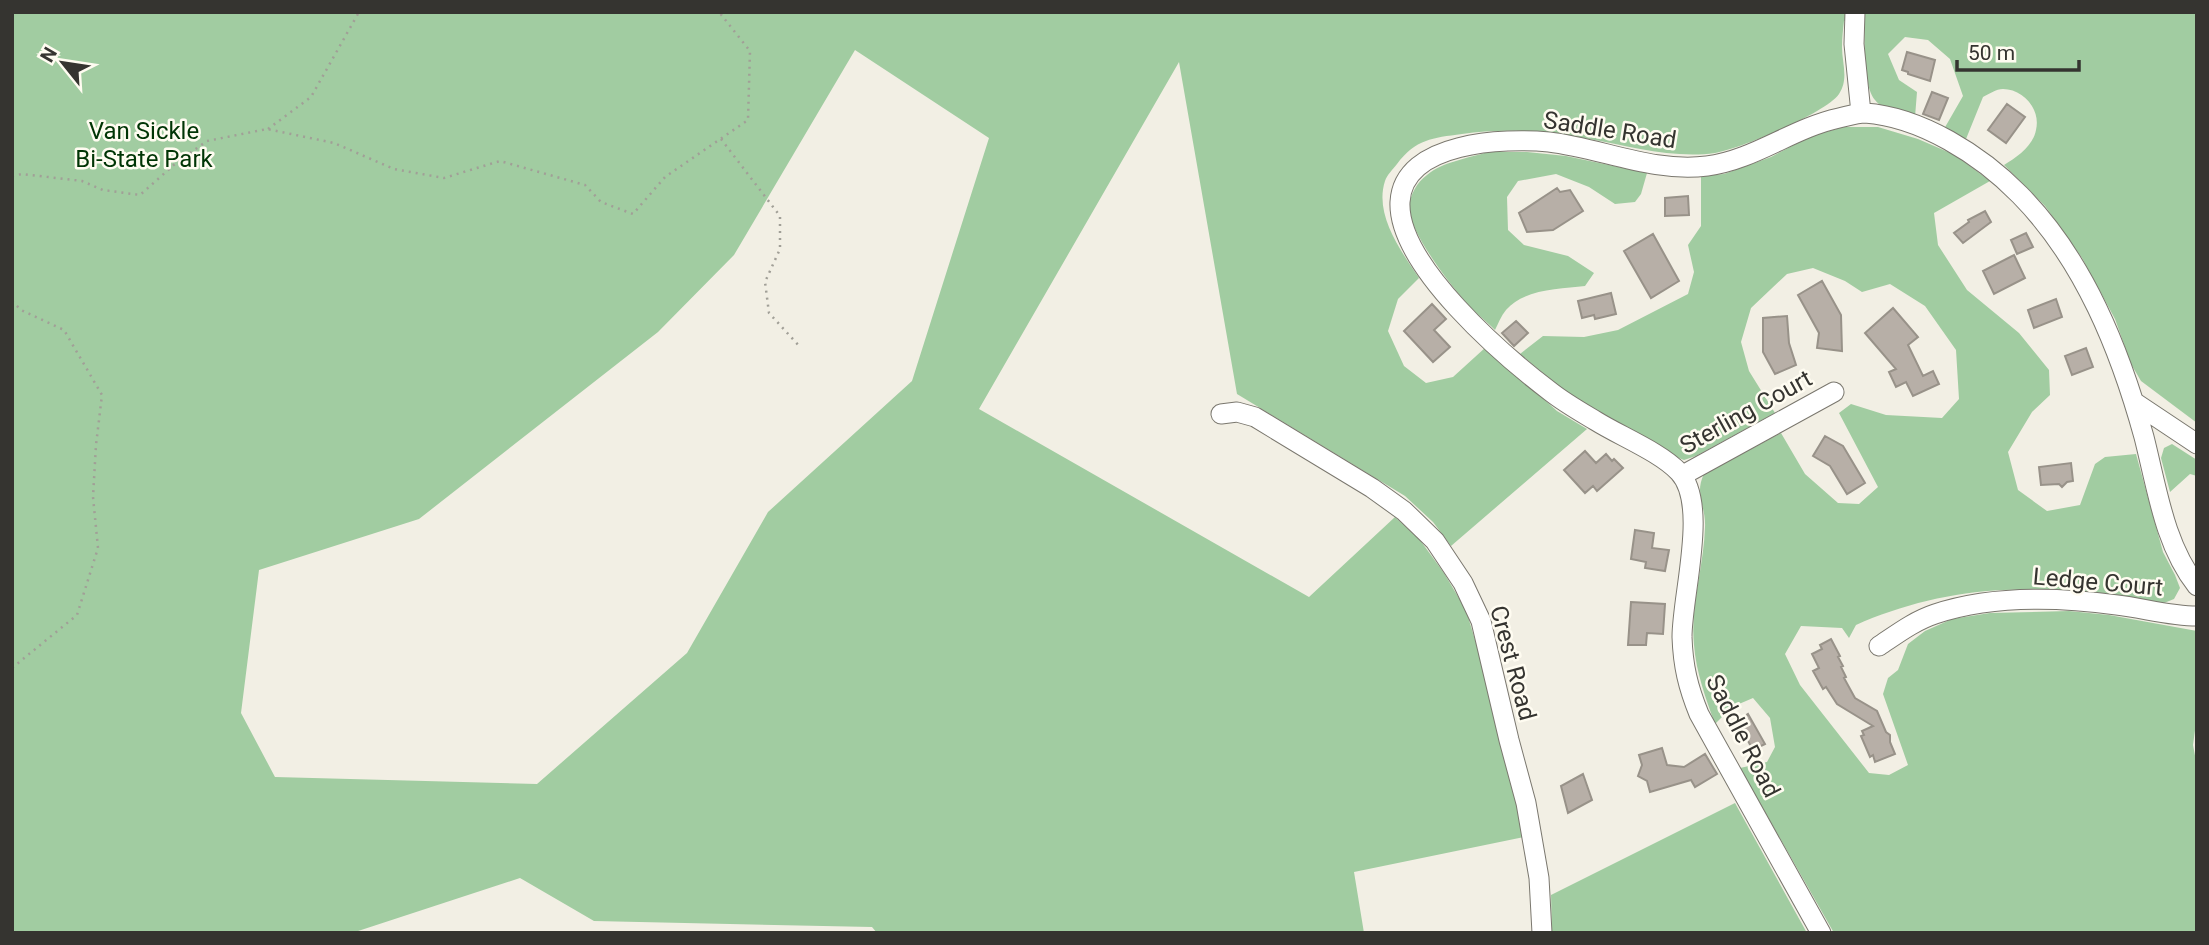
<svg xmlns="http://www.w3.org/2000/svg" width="2209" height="945" viewBox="0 0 2209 945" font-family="Roboto,sans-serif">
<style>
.green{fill:#a1cca1;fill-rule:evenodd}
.building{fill:#b7afa7;stroke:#989289;stroke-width:2}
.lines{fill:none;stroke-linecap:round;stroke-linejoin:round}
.minor-casing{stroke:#7a776e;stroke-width:21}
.path{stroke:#a19f97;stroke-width:2.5;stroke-dasharray:2 5;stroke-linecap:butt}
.minor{stroke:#fff;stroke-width:19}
.labels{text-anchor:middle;stroke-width:5;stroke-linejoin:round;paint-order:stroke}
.street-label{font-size:24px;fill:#353430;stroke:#fffcf1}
.park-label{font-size:24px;fill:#003505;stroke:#fffcf1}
</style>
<rect width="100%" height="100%" fill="#f2efe4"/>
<path class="green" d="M12,12H2197V423L2141,381L2131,364L2115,319L2082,258L2045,206L2004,165C2017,157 2033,146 2036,130C2041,109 2023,89 2003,89C1996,89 1989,94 1983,97L1966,139L1944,129L1963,96L1950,59L1928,40L1905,37L1888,54L1899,80L1917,92L1915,117C1904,113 1882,110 1875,100C1863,86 1864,41 1865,23L1844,21C1843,29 1842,38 1842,47C1842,63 1849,79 1839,94C1826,113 1740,149 1715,153C1674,159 1629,146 1589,139C1547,131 1504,128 1462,134C1432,138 1416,139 1397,164C1393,169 1387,175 1385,181C1374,215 1401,251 1419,278L1398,299L1388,331L1404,366L1426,383L1453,377L1486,347L1557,411L1587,429L1451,546L1433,522L1405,496L1237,394L1179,62L979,409L1309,597L1395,517L1420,540L1444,573L1466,610L1485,673L1524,837L1354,872L1364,933H877L872,927L594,921L520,878L352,933H12ZM855,50L989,138L912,381L768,512L687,653L537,784L275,777L241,713L259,570L419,519L658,332L734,255Z
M1844,127H1878L1918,139L1955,155L1990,181L1934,213L1938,245L1967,290L2019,333L2049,370L2050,395L2032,412L2008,452L2018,490L2047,511L2080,505L2095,464L2105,457L2136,454L2163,552L2175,575L2180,588L2174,599L2164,603C2111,595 2056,588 2003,590C1954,592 1900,605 1856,625L1849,638L1842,628L1801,626L1785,654L1800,685L1869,773L1889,775L1908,765L1883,694L1888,678L1898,670L1908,644L1925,631L1952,619L1990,613L2069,611L2109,615L2197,631V716L2193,745L2197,766V933H1834L1740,768L1767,762L1775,747L1770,718L1753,698L1732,707L1715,724C1706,699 1696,672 1694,645C1690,606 1704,566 1705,527C1706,506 1694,494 1704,474L1781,433L1805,474L1838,503L1859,504L1878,487L1839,413L1851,404L1886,415L1942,418L1959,399L1956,350L1925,306L1890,284L1862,292L1845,281L1813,268L1787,274L1751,308L1741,342L1749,371L1775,413L1696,456L1684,460L1671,455L1567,393L1520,354L1543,336L1584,337L1618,330L1688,294L1694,272L1688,245L1701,226V176L1724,174L1771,157L1811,136Z
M1488,152H1527L1566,156L1647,173L1641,194L1635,202L1615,204L1589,187L1556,174L1518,181L1507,197L1508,230L1524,245L1568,256L1594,273L1585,286C1559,289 1524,289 1506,310C1501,316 1498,324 1495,330C1485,320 1473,311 1464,300C1448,282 1409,231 1409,207C1410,195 1417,182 1427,175C1442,162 1469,158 1488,152Z
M2172,444L2197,460V476L2190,474L2170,492L2161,458L2164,448Z
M1735,803L1807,933H1552L1551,895Z"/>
<path class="building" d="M1907,52L1935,60L1930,81L1908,74V72L1902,70Z
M1932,92L1948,98L1939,120L1923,114Z
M2007,104L2025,117L2006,143L1988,130Z
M1557,188L1560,192L1570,190L1583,211L1553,230L1527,232L1519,213Z
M1688,196L1689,215L1665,216V198Z
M1985,211L1991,222L1963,243L1954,233L1969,222L1968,220Z
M2026,233L2033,247L2017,254L2011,240Z
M1653,234L1679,281L1651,298L1624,251Z
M2014,255L2025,278L1994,294L1983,271Z
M1822,281L1841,315L1842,351L1817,348L1819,333L1798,295Z
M1611,293L1616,314L1595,319L1594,315L1582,318L1578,301Z
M2056,299L2062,317L2034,328L2028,310Z
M1432,304L1446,319L1434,330L1450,347L1433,362L1404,331Z
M1893,308L1918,337L1908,345L1923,376L1933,371L1939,384L1913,396L1906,382L1896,387L1889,372L1896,369L1865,333Z
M1787,316L1789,343L1796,365L1775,374L1763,352V318Z
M1516,321L1528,333L1514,346L1502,333Z
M2086,348L2093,367L2072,375L2065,356Z
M1825,436L1843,446L1865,483L1847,494L1830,466L1813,456Z
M1585,451L1596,463L1606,454L1612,461L1614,459L1623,468L1597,491L1593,486L1585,493L1564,470Z
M2071,463L2073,481L2067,482L2062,487L2059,484L2041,485L2039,467Z
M1635,530L1654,533L1652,548L1669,550L1665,571L1645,568L1646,562L1631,559Z
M1631,602L1665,604L1663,634L1647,633L1646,645H1628Z
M1831,639L1840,656L1838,657L1843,666L1841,667L1846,677L1844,678L1855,698L1877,711L1886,732L1890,735V742L1895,754L1875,762L1873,755L1870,757L1861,736L1864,735L1862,731L1873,726L1837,704L1826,687L1823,689L1813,671L1819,668L1812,654L1822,649L1820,645Z
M1748,714L1765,744L1753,750L1737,721Z
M1662,748L1667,765L1684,767L1705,754L1717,774L1695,787L1691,780L1650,792L1647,781L1638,776L1642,765L1639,755Z
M1583,774L1592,800L1568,813L1561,786Z"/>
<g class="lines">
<g class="minor-casing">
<path id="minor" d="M1855,12L1854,44L1861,113
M2134,402L2197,444
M1221,414L1237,412L1255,417L1372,488L1404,511L1435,541L1463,583L1481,621L1509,740L1526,803L1539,878L1542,933
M1683,475L1834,392
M1879,646C1897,634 1914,621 1935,614C1992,595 2058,597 2117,605C2143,608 2170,616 2197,616
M1821,933L1699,714C1688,687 1683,666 1682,637C1682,594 1709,504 1679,472C1660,452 1620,436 1596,421C1581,412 1565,403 1551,392C1505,357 1397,265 1400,202C1403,141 1505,138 1549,142C1601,148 1653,173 1707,166C1754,160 1793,128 1839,118C1848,116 1857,113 1865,113C1921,117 1981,155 2020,195C2084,260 2120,350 2144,437C2157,488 2164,544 2197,586"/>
</g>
<path class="path" d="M268,129L311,97L359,12
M721,139L780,216V249L765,282L769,313L801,348
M12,176L22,174L82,181L103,190L140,195L176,163L207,141L267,129L334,143L394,169L444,178L500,161L585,185L601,202L633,214L665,177L748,120L750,51L719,12
M12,301L21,310L64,330L102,395L96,445L93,497L98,548L77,615L12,668"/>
<use href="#minor" class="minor"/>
</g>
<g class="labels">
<g class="street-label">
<text transform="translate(1610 130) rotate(9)" y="8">Saddle Road</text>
<text transform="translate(1746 412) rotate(-29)" y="8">Sterling Court</text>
<text transform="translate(2098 582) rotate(5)" y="8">Ledge Court</text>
<text transform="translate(1513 663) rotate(75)" y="8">Crest Road</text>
<text transform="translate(1743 736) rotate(63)" y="8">Saddle Road</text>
</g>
<g class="park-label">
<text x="144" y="139">Van Sickle<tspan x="144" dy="28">Bi-State Park</tspan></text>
</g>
</g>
<rect width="2209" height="945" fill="none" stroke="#353430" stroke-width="28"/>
<g transform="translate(63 63) rotate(300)" stroke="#fffcf1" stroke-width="5" paint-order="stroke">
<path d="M0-5L12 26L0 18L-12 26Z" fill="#353430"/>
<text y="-10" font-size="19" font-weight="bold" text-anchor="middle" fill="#353430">N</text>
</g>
<path d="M1957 60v10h122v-10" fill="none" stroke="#353430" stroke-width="3.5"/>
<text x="1968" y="60" font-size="21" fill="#353430" stroke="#fffcf1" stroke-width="5" paint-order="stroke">50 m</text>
</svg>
